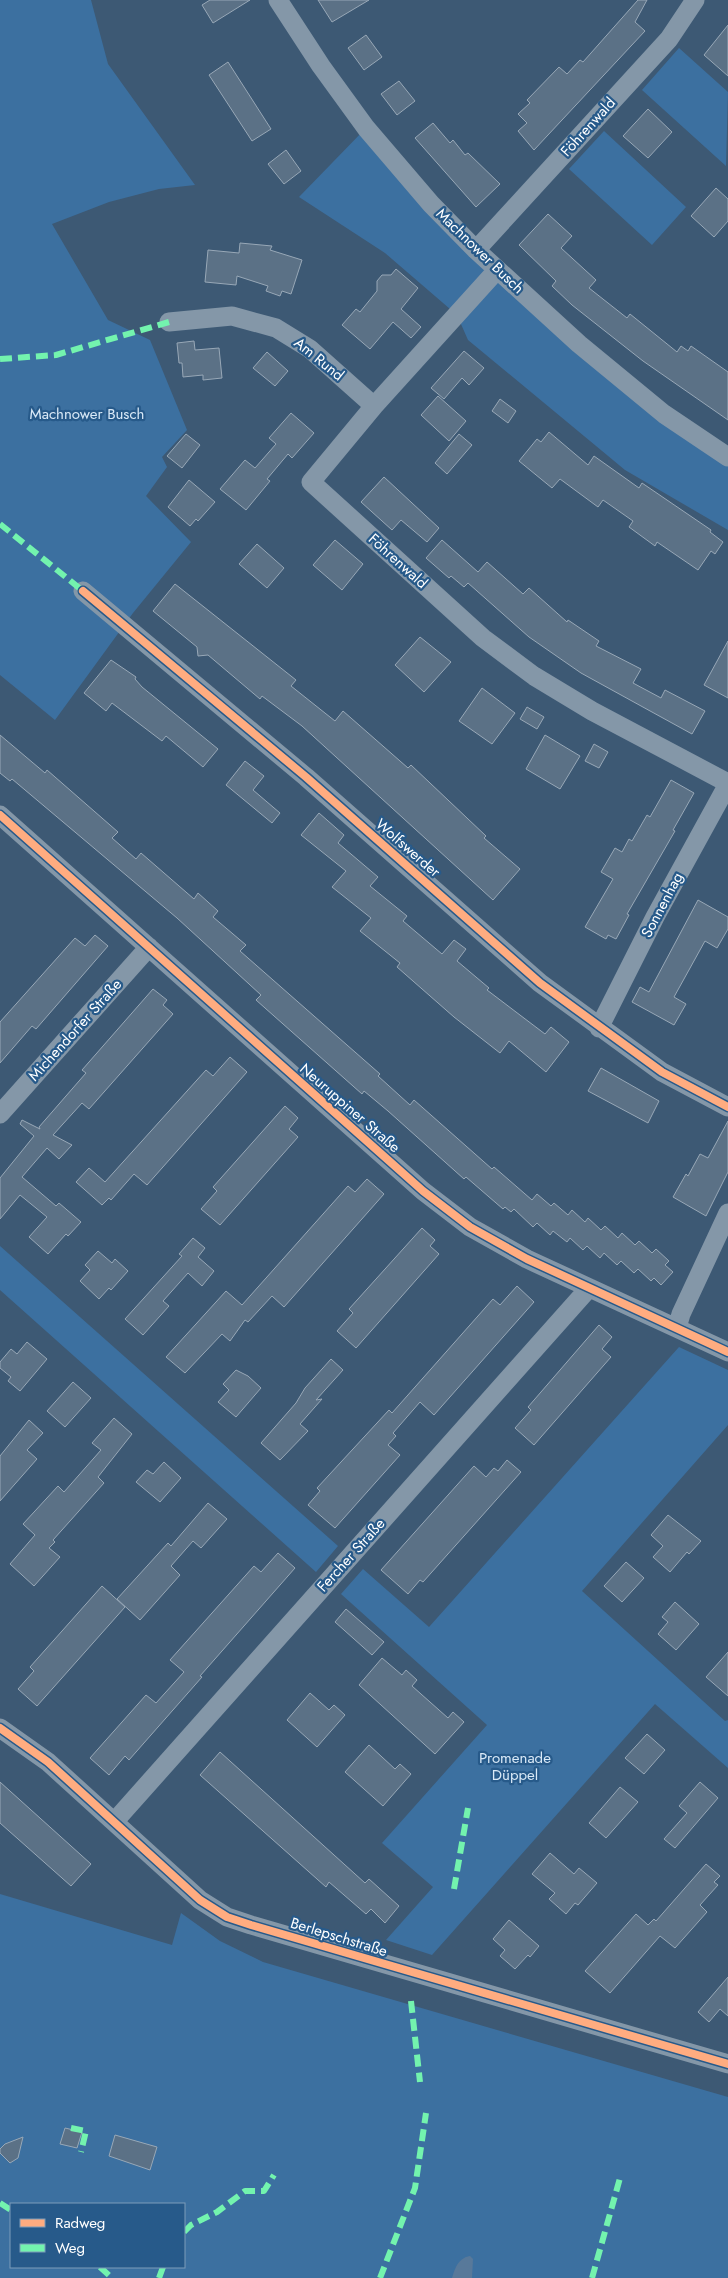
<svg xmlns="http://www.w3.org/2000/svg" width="728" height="2278" viewBox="0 0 728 2278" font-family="Jost,sans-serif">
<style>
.green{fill:#3c70a0;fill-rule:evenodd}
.water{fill:#58799a}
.building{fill:#5b7186;stroke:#98a8b7}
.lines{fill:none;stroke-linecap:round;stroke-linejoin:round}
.street{stroke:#8497a8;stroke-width:19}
.quiet{stroke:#73f3ae;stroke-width:6;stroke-dasharray:12 6;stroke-linecap:butt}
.cycleway-casing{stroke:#275a8a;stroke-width:11}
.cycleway{stroke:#ffac80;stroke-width:8}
.labels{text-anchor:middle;stroke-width:4.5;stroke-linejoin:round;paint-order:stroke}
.street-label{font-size:15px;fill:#fff;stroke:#275a8a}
.park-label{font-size:15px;fill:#d9e9f7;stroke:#275a8a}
</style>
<rect width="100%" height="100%" fill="#3d5974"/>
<path class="green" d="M0,0H91L108,64L195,185L159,189L109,202L52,224L108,320L150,340L187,430L162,457L167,467L146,496L191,542L133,613L55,720L0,675Z
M679,48L728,92L726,166L642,90Z
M366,128L476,249L728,457V530L625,470L468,340L457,315L385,253L299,197Z
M604,131L686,207L652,245L569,169Z
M0,1246L338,1546L316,1572L0,1290Z
M679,1347L728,1370V1425L582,1591L725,1721L728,1720V1768L655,1704L432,1955L386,1940L433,1887L382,1843L487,1725L341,1594L363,1569L429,1627Z
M0,1894L172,1945L181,1913L220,1941L263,1962L728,2097V2278H0ZM11,2204H184V2267H11Z"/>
<path class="water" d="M470,2256L473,2259L472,2278H452C455,2268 458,2258 470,2256Z"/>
<path class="building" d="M210,0H250L213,23L202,5Z
M318,0H369L332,22Z
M638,0H647L635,22L645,31L534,150L518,131L527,123L518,114L530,103L527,100L559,67L567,74L580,60L583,62Z
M728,25V76L704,55Z
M366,35L382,57L364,70L348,48Z
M228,62L271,129L252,141L209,75Z
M399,81L415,101L397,115L381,94Z
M648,109L672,132L648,158L623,136Z
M433,123L450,143L453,140L465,155L468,153L500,184L476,207L415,138Z
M286,150L301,171L284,184L268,164Z
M716,188L728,199V221L714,237L691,216Z
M548,214L572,236L561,248L596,280L589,288L627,318L630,314L677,352L681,346L688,351L691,346L728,372V420L643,361L572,305L552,286L556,281L519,245Z
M240,243L272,246L270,250L302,260L291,294L282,291L280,296L266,291L268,286L237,276L236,285L205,282L208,250L239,253Z
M396,269L418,288L401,309L421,327L411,338L393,322L370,349L342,325L356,309L360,312L377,291V281L382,275H391Z
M194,341L195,350L219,348L222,378L203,380V375L183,377L182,363H179L177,343Z
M464,351L484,368L469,385L462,378L444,399L431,388Z
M267,352L288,371L275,386L253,368Z
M438,396L466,421L449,441L421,415Z
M500,399L516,411L508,423L492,411Z
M291,413L314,433L292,458L288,454L267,479L270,481L246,510L220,489L245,460L255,468L276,444L269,438Z
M549,432L588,465L594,456L639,488L642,483L711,530L710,532L723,542L715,554L711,551L698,570L657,542L655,546L629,527L633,521L603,500L598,507L560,479L552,488L519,461L537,439L541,442Z
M186,434L200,445L182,468L167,456Z
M459,434L472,445L447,474L435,463Z
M384,477L439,528L427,542L401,520L392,530L361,502Z
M189,480L215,502L198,521L196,519L190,526L168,507Z
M335,540L363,564L342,590L313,565Z
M442,540L478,572L487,562L523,594L529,588L567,622L568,620L599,641L596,646L641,669L633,683L661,698L665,690L705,711L692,734L581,673L529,637L468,583L464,587L451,576L449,578L426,558Z
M257,544L284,568L267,588L239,564Z
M175,584L296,680L291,686L335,721L343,711L408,768L411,765L486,836L484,838L520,869L493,900L302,726L262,696L260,699L208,655L198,656L197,647L153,611Z
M420,637L451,662L424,692L395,665Z
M728,641V698L704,685Z
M111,660L136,677L135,679L142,687L218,749L203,767L166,736L162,741L112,703L106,711L84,693Z
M482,688L515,713L492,744L459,721Z
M527,707L544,717L537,729L520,719Z
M0,735L45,773L47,770L118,832L112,838L136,859L141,853L194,899L198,893L218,911L213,917L246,945L240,951L380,1074L378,1076L410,1105L414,1100L492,1169L494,1167L532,1200L537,1194L551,1206L554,1203L568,1215L572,1210L585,1222L588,1218L601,1230L605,1226L618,1238L622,1233L635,1245L639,1241L652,1253L656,1249L669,1261L665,1265L673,1272L661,1285L654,1278L651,1281L638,1269L634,1273L621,1261L617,1265L604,1253L600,1258L587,1246L583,1250L570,1238L567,1242L553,1231L550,1235L537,1223L533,1227L514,1209L511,1212L505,1207L503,1209L466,1177L464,1179L388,1111L364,1091L362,1094L256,1000L261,995L177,918L12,779L10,781L0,773Z
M545,735L580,756L560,789L526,769Z
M594,744L608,752L599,768L585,761Z
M245,761L264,776L253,790L280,813L272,823L226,785Z
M671,780L694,793L673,830L675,831L627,914L629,915L616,939L608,935L606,939L585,927L613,879L601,872L615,848L622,852L629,839L632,841L647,815L650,817Z
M319,813L344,835L338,843L378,877L370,886L407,916L403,921L442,954L454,940L466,949L457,961L489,988L487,990L545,1034L551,1027L569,1042L546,1072L509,1041L500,1053L454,1017L397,967L400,963L360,931L371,918L332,887L346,871L301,835Z
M698,900L728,917V929L717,948L705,941L674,997L686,1004L674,1025L632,1002L640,987L649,992Z
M95,935L108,946L36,1029L32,1026L0,1063V1022L75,938L85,946Z
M153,989L167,1000L163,1005L173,1014L89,1109L82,1103L53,1135L72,1145L59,1159L47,1148L22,1177L56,1206L59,1203L81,1222L68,1236L66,1234L48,1254L29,1237L47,1217L20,1195L0,1219V1178L34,1136L20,1124L22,1120L40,1129L39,1127L86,1073L82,1070Z
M230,1057L247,1072L147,1185L134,1174L111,1200L109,1198L102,1205L76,1182L89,1168L105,1182L206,1070L213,1076Z
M601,1068L659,1101L648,1123L588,1091Z
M285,1106L298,1118L289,1129L298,1137L220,1225L201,1209L217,1191L213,1187Z
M728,1121V1172L706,1216L673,1197L686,1174L688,1176L700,1154L708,1158Z
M367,1179L384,1194L284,1307L272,1296L248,1322L245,1320L230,1341L222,1334L185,1373L166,1357L226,1291L242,1305L348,1186L355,1192Z
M422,1228L435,1240L430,1246L439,1254L356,1348L337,1331L353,1313L349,1309Z
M193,1238L205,1248L198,1257L214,1271L202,1286L188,1273L163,1301L169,1306L143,1335L125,1319L182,1256L179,1254Z
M98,1251L112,1263L115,1259L128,1271L111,1290L109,1288L99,1299L80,1281L90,1270L85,1265Z
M517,1286L534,1302L434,1415L420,1402L393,1433L396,1436L388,1445L400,1455L335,1528L308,1505L320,1491L317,1488L389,1410L392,1413L493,1299L500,1305Z
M599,1325L612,1337L602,1349L611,1357L534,1445L515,1428L531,1410L528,1407Z
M27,1342L47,1359L20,1391L8,1381L11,1377L0,1368V1362L11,1349L17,1354Z
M331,1359L343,1370L316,1400L322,1399L300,1424L308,1431L280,1460L261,1443L296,1403L305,1388Z
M236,1370L248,1376L261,1388L236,1417L218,1402L229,1390L223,1384Z
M73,1382L91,1398L65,1427L47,1411Z
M114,1418L132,1434L98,1477L104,1483L53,1540L55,1542L49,1548L60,1557L34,1586L10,1564L35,1535L23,1524L58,1486L64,1492L101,1450L92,1443Z
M29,1420L43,1433L27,1450L37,1459L0,1501V1456Z
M507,1460L521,1472L423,1582L420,1580L408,1594L381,1570L474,1466L486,1477L494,1468L498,1471Z
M164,1462L181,1478L160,1502L136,1482L147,1470L153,1474Z
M208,1503L227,1519L201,1548L193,1541L171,1566L180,1575L140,1620L117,1599L168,1543L171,1546Z
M668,1515L701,1541L689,1554L687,1552L670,1572L653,1557L663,1546L651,1535Z
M278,1553L295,1568L200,1676L202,1677L129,1760L125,1756L109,1775L90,1758L146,1695L156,1703L184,1672L170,1660L254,1566L261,1572Z
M626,1562L644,1578L622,1602L604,1586Z
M102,1586L125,1607L37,1706L18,1689L34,1671L30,1667Z
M675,1602L699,1624L676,1650L658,1634L668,1622L662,1617Z
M346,1609L384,1642L372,1655L335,1622Z
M728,1652V1696L706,1677Z
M382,1658L402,1675L406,1670L417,1680L412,1686L448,1718L453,1712L464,1722L435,1754L359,1685Z
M310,1693L329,1710L334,1705L345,1715L317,1747L287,1720Z
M647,1734L665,1750L644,1774L625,1758Z
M369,1745L395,1769L400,1764L411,1774L383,1806L345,1772Z
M220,1752L365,1883L369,1879L399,1906L385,1923L371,1909L366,1914L329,1882L326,1887L200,1775Z
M0,1782L91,1864L71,1886L0,1823Z
M700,1782L718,1798L675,1848L664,1839L687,1813L679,1806Z
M620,1787L638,1802L606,1838L589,1823Z
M550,1853L574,1874L579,1868L597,1883L578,1905L575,1903L566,1914L549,1899L555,1893L532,1874Z
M706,1864L720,1876L714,1882L718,1885L700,1905L707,1912L675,1948L660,1936L610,1993L585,1971L636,1914L648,1925L654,1919L656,1921Z
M509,1920L539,1946L530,1957L528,1955L515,1969L500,1956L505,1950L493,1939Z
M728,1977V2016L720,2009L709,2022L698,2012Z
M65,2128L82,2132L77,2148L60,2144Z
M115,2135L157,2147L150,2170L109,2156Z
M23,2137L18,2158L10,2163L0,2153V2149L5,2144Z"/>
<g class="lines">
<path class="street" d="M278,0L321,66L366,128L431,204L476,250L579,344L664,414L728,457
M476,250L669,39L695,0
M497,270L374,406L311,482L483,638L534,676L592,711L728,783
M169,322L232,316L276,328L310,349L374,406
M83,591L306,777L540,983L662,1072L728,1107
M0,815L423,1191L470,1227L527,1259L728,1352
M599,1028L655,917L728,784
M0,1114L149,947
M677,1328L681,1314L728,1213
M0,1728L48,1762L200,1900L227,1917L251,1925L728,2064
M114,1822L589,1288"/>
<path class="quiet" d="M0,359L56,355L169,322
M0,524L83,591
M454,1889L468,1808
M411,2001L420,2082
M71,2128L86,2131L81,2152
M0,2203L11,2210
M184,2232L191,2225L217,2212L245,2191H264L274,2175
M100,2267L112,2278
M159,2278L163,2267
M380,2278L415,2188L426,2113
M592,2278L620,2178"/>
<g class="cycleway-casing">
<path id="cycleway" d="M83,591L306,777L540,983L662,1072L728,1107
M0,815L423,1191L470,1227L527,1259L728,1352
M0,1728L48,1762L200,1900L227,1917L251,1925L728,2064"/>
</g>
<use href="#cycleway" class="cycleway"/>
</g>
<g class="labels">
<g class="street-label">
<text transform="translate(588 127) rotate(-48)" y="5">Föhrenwald</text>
<text transform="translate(480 251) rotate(44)" y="5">Machnower Busch</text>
<text transform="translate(319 359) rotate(39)" y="5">Am Rund</text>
<text transform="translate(398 561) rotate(42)" y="5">Föhrenwald</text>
<text transform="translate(408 848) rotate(41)" y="5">Wolfswerder</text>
<text transform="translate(662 905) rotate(-62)" y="5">Sonnenhag</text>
<text transform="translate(75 1030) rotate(-48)" y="5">Michendorfer Straße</text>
<text transform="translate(350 1108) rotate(41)" y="5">Neuruppiner Straße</text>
<text transform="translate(351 1555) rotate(-48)" y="5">Fercher Straße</text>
<text transform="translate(339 1937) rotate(17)" y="5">Berlepschstraße</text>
</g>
<g class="park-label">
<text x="87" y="419">Machnower Busch</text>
<text x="515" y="1763">Promenade<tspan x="515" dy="17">Düppel</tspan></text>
</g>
</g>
<rect x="10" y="2203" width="175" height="65" fill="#275a8a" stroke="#7d9cb9"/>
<rect x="20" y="2219" width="25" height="8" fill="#ffac80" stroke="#7d9cb9"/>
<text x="55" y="2228" font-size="15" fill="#ffffff">Radweg</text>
<rect x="20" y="2244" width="25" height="8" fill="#73f3ae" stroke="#7d9cb9"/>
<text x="55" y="2253" font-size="15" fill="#ffffff">Weg</text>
</svg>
